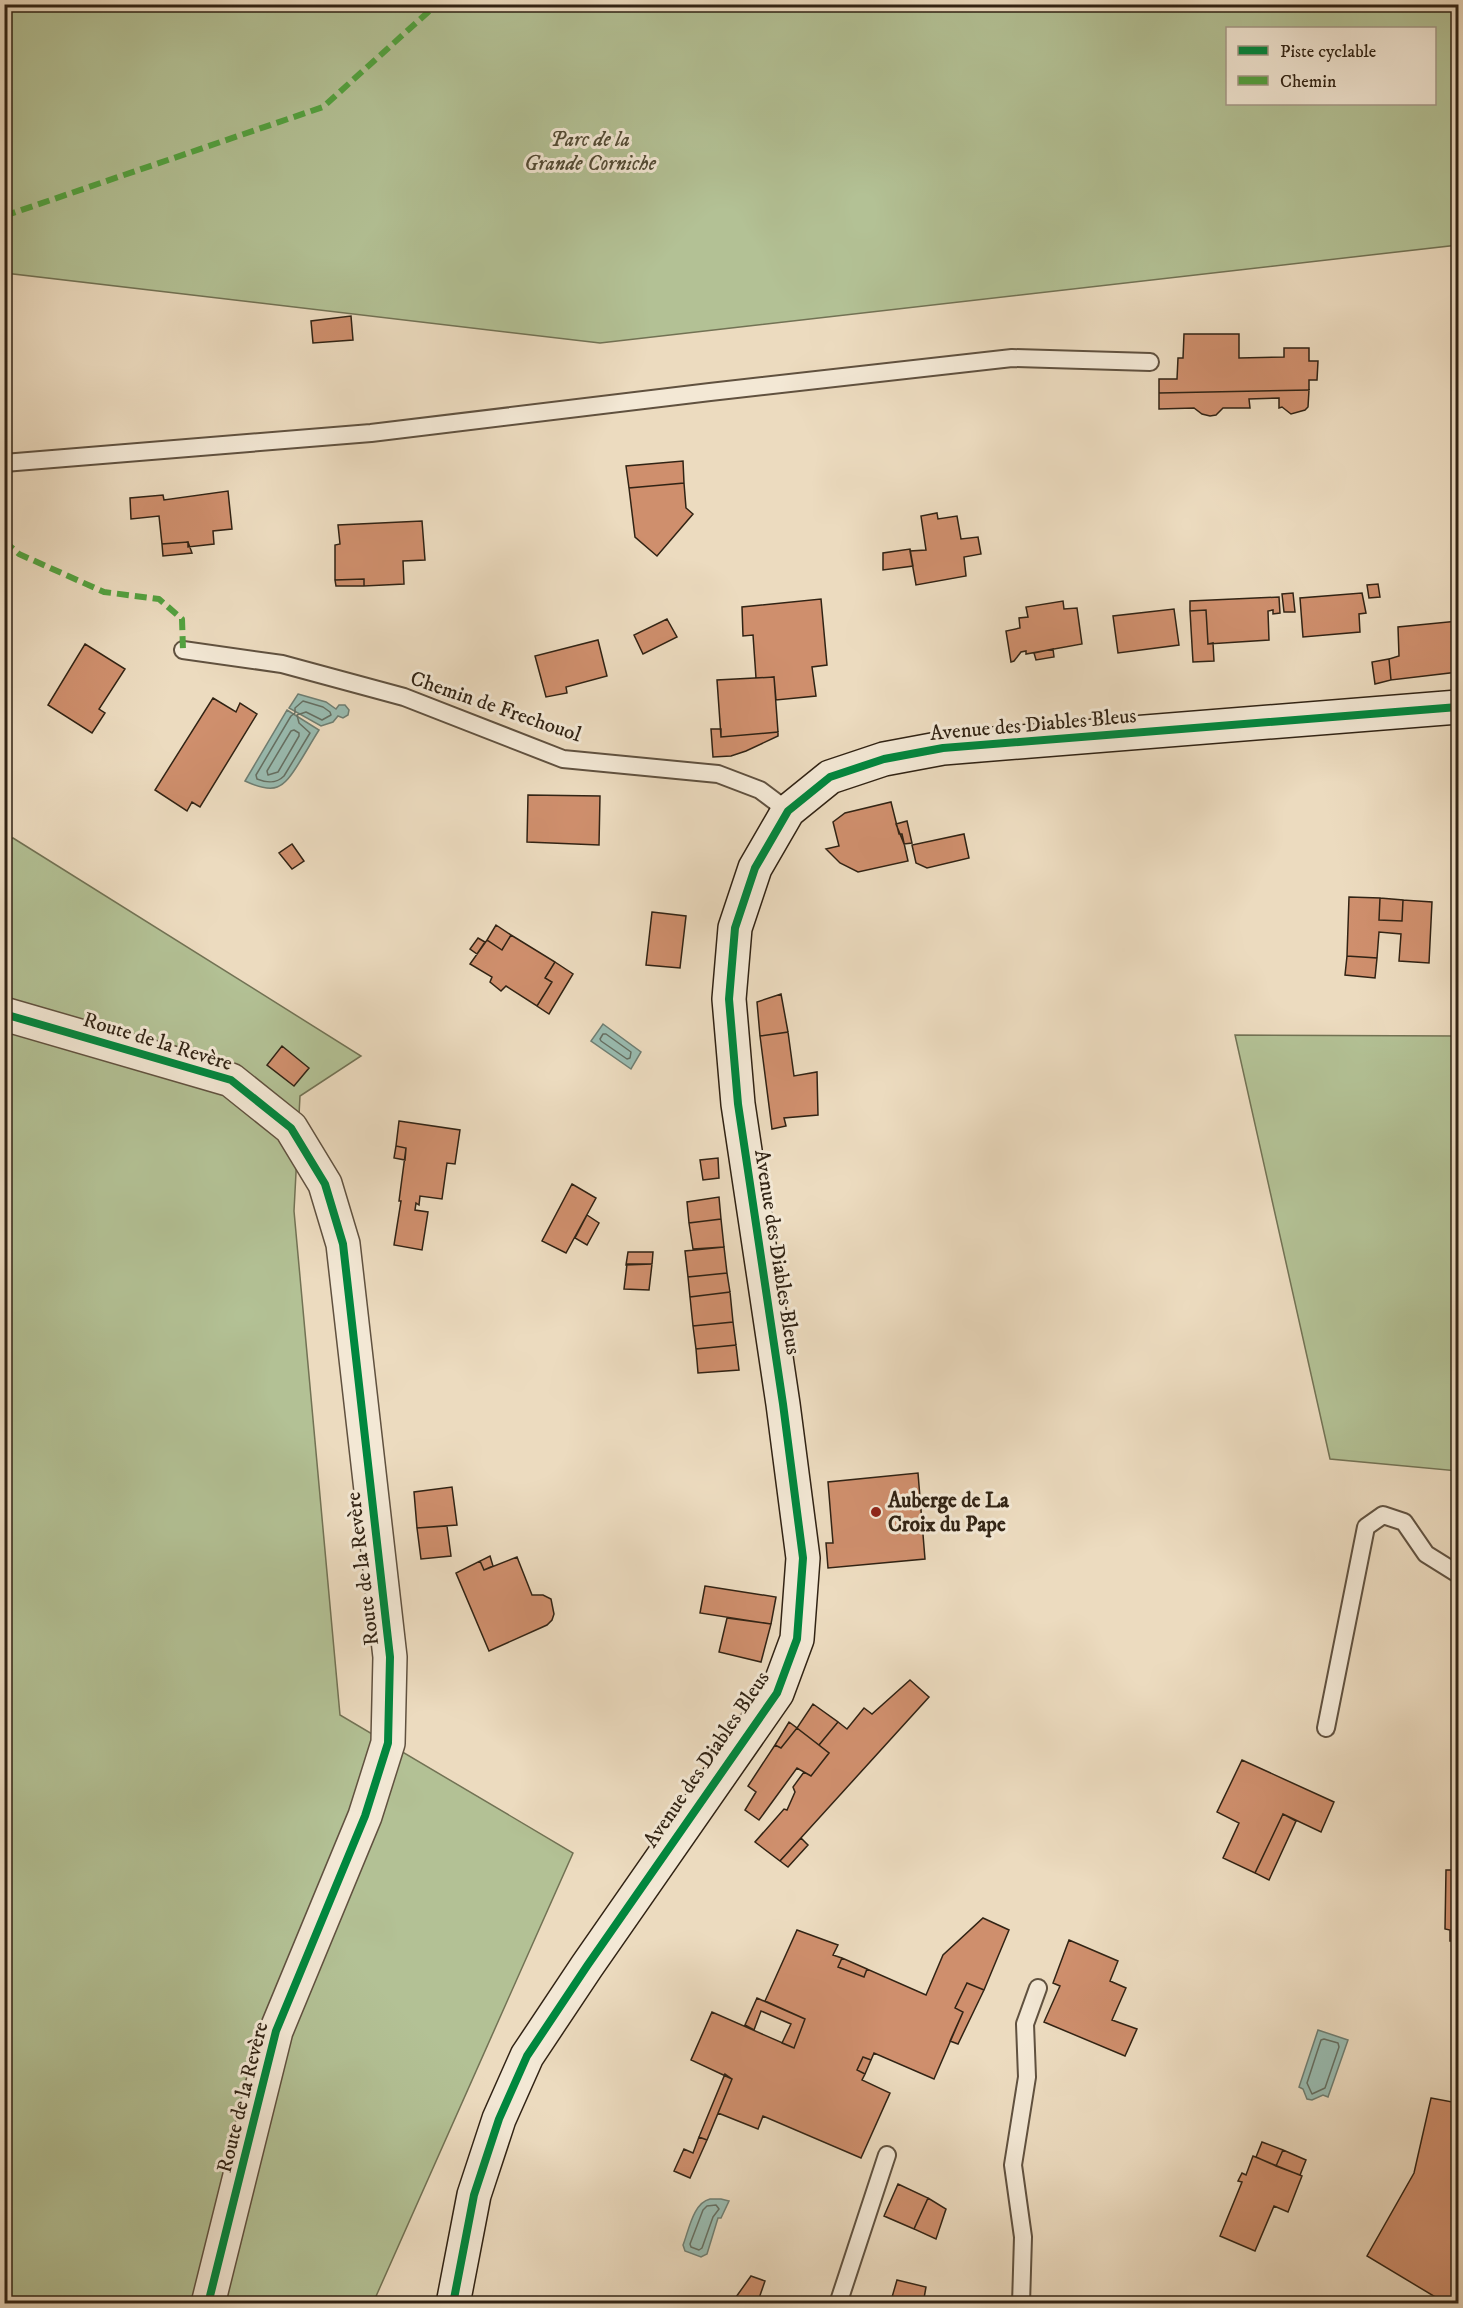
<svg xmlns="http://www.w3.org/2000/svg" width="1463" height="2308" viewBox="0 0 1463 2308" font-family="'IM FELL DW Pica',serif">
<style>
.green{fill:#b3c195;stroke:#727254;stroke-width:1.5;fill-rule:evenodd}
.water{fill:#99bbb0;stroke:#6f7e72;stroke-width:1.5}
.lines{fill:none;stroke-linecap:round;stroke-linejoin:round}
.shore{stroke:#656f62;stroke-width:1.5}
.building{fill:#cf8f6d;stroke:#312314;stroke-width:1.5}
.service-casing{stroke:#60513f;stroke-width:20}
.minor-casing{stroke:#60513f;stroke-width:36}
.secondary-casing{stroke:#312314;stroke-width:36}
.service{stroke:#f3e8d5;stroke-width:16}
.minor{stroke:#f3e8d5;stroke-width:33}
.secondary{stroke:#f3e8d5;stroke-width:33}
.quiet{stroke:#52a23f;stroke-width:6;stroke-dasharray:12 6;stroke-linecap:butt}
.cycleway-casing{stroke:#f3e8d5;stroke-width:11}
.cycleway{stroke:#00873e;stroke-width:8}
.poi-dot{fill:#8f2418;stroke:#f3e8d5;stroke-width:2}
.labels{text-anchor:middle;stroke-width:6;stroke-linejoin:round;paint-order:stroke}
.park-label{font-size:21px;font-style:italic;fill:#524a34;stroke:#f3e8d5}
.street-label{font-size:21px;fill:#312314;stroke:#f3e8d5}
.poi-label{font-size:21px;font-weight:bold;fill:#312314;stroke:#f3e8d5;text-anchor:start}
</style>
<rect width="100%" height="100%" fill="#ecdbbf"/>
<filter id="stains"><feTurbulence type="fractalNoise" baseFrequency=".00333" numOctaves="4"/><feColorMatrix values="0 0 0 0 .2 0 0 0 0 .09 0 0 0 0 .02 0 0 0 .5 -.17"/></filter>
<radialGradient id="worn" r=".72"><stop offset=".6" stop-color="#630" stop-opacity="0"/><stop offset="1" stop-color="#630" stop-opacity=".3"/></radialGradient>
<path class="green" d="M5,4L1458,5V245L600,343L5,273ZM1228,28H1434V104H1228Z
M13,838L361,1056L300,1096L294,1211L340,1715L573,1853L373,2303H5L4,840Z
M1235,1035L1458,1036V1471L1330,1459Z"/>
<path class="water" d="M298,694L326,702L336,709L339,705H345L349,710L348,715L343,718L338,716L333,722L321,726L289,708Z
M287,710L319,730C312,741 306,752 299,763C283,789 275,795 245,781Z
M603,1024L641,1052L631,1069L591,1041Z
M1318,2030L1348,2040L1328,2097L1323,2095L1312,2100L1307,2099L1303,2089L1299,2087Z
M710,2199H721L729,2201L721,2218H718L707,2254L701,2257L685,2251L683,2245C689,2230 693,2203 710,2199Z"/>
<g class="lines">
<path class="shore" d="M303,701L323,707L330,712L331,715L322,720L306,712L297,715L299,723L310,733L284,776C276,784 267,783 257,779L256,775L291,716L295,713V708Z
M294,730L299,733V736L278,772L268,775L267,771L291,731Z
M603,1034H606L631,1052L630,1058L627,1059L601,1041L600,1039Z
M1324,2039L1338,2043L1339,2047L1325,2088L1312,2094L1307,2083L1321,2040Z
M707,2206L716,2205L719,2209L713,2217L702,2248L699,2250L691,2247L690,2244L703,2210Z"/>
</g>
<path class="building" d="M351,316L353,340L313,343L311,321Z
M1184,334H1239V358L1284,357V348H1309V361H1318L1317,380H1309V390L1159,393V379H1177L1178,358H1183Z
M1309,390L1308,407L1305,410L1291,414L1282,407L1279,408V398L1249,399L1250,408H1223L1216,415L1210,416L1202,414L1194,408L1159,409V393Z
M683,461L684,483L629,488L626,466Z
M684,483L686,508L693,514L657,556L635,537L629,488Z
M228,491L232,529L213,531L214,544L188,547V542L162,544L159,516L131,519L130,498L163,495L164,500Z
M937,513L938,519L957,516L961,539L978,537L981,554L964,557L966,576L916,585L910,551L926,550L921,516Z
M422,521L425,560L403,561L404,584L364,586V579L335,580V545L340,544L338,525Z
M188,542L192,553L163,556L162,544Z
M910,549L913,566L883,570V553Z
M364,579V586H336L335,580Z
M1378,584L1380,597L1369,598L1367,585Z
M1293,593L1295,612H1284L1282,594Z
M1362,593L1366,613L1359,614L1360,632L1303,637L1300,598Z
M1279,597L1280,613L1273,614V610L1268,611L1269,640L1208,644L1206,610L1190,611V601Z
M821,599L827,665L812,667L816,696L776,700L774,677L756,678L753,635L743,636L742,607Z
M1063,601L1064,609L1077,608L1082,644L1026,654V651L1021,652L1014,661L1011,662L1006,631L1020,628L1019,618L1028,617L1026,607Z
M1174,609L1179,645L1118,653L1113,616Z
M1206,610L1208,644L1213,643L1214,661L1193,662L1190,611Z
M667,619L677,637L643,654L634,635Z
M1458,621V672L1391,680L1389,659L1399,656L1398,627Z
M598,640L607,676L566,687L567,693L546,697L535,656Z
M85,644L125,669L99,709L105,713L92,733L48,705Z
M1053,649L1054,657L1036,660L1034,653Z
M1389,659L1391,680L1375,684L1372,662Z
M774,677L778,732L721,737L717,680Z
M213,698L236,712L240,703L257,714L200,807L192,802L187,811L155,790Z
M711,729H721V737L778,732V736L746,751L731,756L713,757Z
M528,795L600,796L599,845L527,842Z
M891,802L899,834H902L908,861L858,872L840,863L826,849L839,846L833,822L845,813Z
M907,821L912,843L904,844L896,824Z
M964,834L969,858L927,868L916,863L912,845Z
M292,844L304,861L292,869L279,853Z
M1349,897L1380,898L1379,920L1402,921L1403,900L1432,902L1429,963L1399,961L1401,934L1379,932L1377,958L1347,956Z
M1380,898L1403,900L1402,921L1379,920Z
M652,912L686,916L680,968L646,965Z
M496,925L511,935L502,950L487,940Z
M511,935L555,962L545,978L552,982L537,1006L506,986L501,991L490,982L492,977L470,964L487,940L502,950Z
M478,938L485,942L477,954L470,949Z
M1347,956L1377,958L1375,978L1345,975Z
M555,962L573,974L549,1014L537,1006L552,982L545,978Z
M781,994L788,1032L760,1036L757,1002Z
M788,1032L794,1076L817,1072L818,1115L784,1118L786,1126L772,1129L760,1036Z
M282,1046L309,1068L294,1086L267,1065Z
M399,1121L460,1130L455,1164L447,1163L442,1199L420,1196L419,1205L416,1203L415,1210L428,1212L422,1250L394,1245L401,1201H399L406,1148L396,1146Z
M396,1146L406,1148L405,1160L394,1158Z
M718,1158L719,1178L703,1180L700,1160Z
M572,1184L596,1198L566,1253L542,1241Z
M719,1197L721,1219L689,1223L687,1202Z
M587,1215L599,1223L587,1245L575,1238Z
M721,1219L724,1247L693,1249L689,1223Z
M724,1247L727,1273L688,1277L685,1251Z
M628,1252H653L652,1264L626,1265Z
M627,1264H652L649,1290L624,1289Z
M727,1273L730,1292L690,1297L688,1277Z
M730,1292L733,1322L693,1326L690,1297Z
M733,1322L736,1345L696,1349L693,1326Z
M736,1345L739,1370L698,1373L696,1349Z
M918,1473L925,1559L828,1568L826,1543H833L828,1482Z
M452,1487L457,1525L417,1528L414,1492Z
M447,1526L451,1556L421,1559L417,1528Z
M490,1556L493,1566L484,1570L480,1561Z
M517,1557L532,1595H543L551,1599L554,1614L552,1620L547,1625L489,1651L456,1573L480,1561L484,1570Z
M705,1586L776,1597L771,1624L700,1613Z
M727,1618L771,1624L761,1662L719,1652Z
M1456,1623H1458V1801H1456Z
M910,1680L929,1697L780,1861L755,1842L784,1809L787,1810L795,1792L793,1787L804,1772L811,1776L829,1753L819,1745L838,1722L847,1729L864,1708L872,1714Z
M813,1704L838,1722L819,1745L797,1728Z
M789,1722L797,1728L781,1748L775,1745Z
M797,1728L829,1753L811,1776L797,1768L759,1820L745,1810L756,1792L748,1786L775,1745L781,1748Z
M1242,1760L1334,1802L1321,1832L1283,1814L1255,1873L1223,1858L1239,1823L1217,1812Z
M1283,1814L1296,1821L1269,1880L1255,1873Z
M801,1838L808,1845L788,1867L780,1861Z
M1454,1857H1458V1941H1450V1930L1445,1929L1446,1870H1454Z
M983,1918L1009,1930L984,1990L967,1983L955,2008L963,2012L934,2079L874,2053L871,2060L863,2057L857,2070L865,2074L862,2080L890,2093L861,2158L763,2116L758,2129L718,2113L732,2079L691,2060L712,2012L794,2048L805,2019L765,2001L797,1930L838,1945L833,1955L842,1958L838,1967L864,1977L867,1969L926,1995L943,1955Z
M1069,1940L1118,1961L1110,1981L1126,1988L1112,2020L1137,2029L1125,2056L1044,2022L1060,1986L1053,1983Z
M842,1958L867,1969L864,1977L838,1967Z
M967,1983L984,1990L958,2044L950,2041L963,2012L955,2008Z
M757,1998L805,2019L794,2048L782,2043L791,2024L761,2011L754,2030L745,2025Z
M863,2057L871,2060L865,2074L857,2070Z
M725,2074L732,2079L707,2140L699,2137Z
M1431,2098L1458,2103V2299L1456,2304H1447L1367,2256L1414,2173Z
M699,2137L707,2140L690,2178L674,2171L684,2149L693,2153Z
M1262,2142L1283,2150L1276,2166L1256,2157Z
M1283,2150L1306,2160L1300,2175L1276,2166Z
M1253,2156L1302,2176L1288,2212L1274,2206L1255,2251L1220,2236L1242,2182L1238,2181L1242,2173L1246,2175Z
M898,2184L928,2198L914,2229L884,2216Z
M928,2198L946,2209L936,2239L914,2229Z
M751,2276L765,2281L757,2304H731Z
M897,2280L926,2287L923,2304H890Z"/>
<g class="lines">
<g class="service-casing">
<path id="service" d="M4,463L371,433L710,392L1012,358L1150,362
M183,650L282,664L404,697L563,759L718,774L760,790L788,811
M1326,1728L1366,1527L1383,1515L1404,1522L1426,1554L1458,1574
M838,2304L887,2155
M1021,2304L1023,2237L1013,2165L1027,2077L1025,2024L1038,1988"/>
</g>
<g class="minor-casing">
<path id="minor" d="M4,1014L231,1080L291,1128L325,1184L343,1244L390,1657L388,1743L365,1816L276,2031L208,2304"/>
</g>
<g class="secondary-casing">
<path id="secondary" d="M453,2304L474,2195L499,2119L527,2056L587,1966L777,1693L797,1639L803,1558L783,1404L738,1104L729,999L735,928L755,868L788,811L830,777L884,759L943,748L1458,707"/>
</g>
<use href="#service" class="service"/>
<use href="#minor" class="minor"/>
<use href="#secondary" class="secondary"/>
<path class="quiet" d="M4,216L323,107L437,4
M4,541L19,554L104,592L159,599L182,619L183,650"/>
<g class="cycleway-casing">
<path id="cycleway" d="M4,1014L231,1080L291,1128L325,1184L343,1244L390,1657L388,1743L365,1816L276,2031L208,2304
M453,2304L474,2195L499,2119L527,2056L587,1966L777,1693L797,1639L803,1558L783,1404L738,1104L729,999L735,928L755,868L788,811L830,777L884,759L943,748L1458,707"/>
</g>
<use href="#cycleway" class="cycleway"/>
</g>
<circle class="poi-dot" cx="876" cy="1512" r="6"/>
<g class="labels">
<g class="park-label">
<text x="590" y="146">Parc de la<tspan x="590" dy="24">Grande Corniche</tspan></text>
</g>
<g class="street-label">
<text transform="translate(496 706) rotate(19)" y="7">Chemin de Frechouol</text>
<text transform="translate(1033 724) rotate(-5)" y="7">Avenue des Diables Bleus</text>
<text transform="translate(158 1041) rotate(17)" y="7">Route de la Revère</text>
<text transform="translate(778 1252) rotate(81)" y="7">Avenue des Diables Bleus</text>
<text transform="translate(362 1569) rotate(-97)" y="7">Route de la Revère</text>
<text transform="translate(706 1759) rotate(-56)" y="7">Avenue des Diables Bleus</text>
<text transform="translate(242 2097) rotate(-76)" y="7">Route de la Revère</text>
</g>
<g class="poi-label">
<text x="888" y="1507">Auberge de La<tspan x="888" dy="24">Croix du Pape</tspan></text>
</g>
</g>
<rect width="1463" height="2308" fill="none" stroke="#ecdbbf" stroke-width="24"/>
<rect x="6" y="6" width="1451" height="2296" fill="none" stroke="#312314" stroke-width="3"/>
<rect x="12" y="12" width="1439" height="2284" fill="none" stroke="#312314" stroke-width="1.5"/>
<rect x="1226" y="27" width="210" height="78" fill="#f3e8d5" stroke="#a59988" stroke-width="1.5"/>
<rect x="1238" y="46" width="30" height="9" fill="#00873e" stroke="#a59988" stroke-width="1.5"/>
<text x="1280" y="57" font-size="18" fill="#312314">Piste cyclable</text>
<rect x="1238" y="76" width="30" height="9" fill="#52a23f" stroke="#a59988" stroke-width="1.5"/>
<text x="1280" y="87" font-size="18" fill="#312314">Chemin</text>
<rect width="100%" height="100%" filter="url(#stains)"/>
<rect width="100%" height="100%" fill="url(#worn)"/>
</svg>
